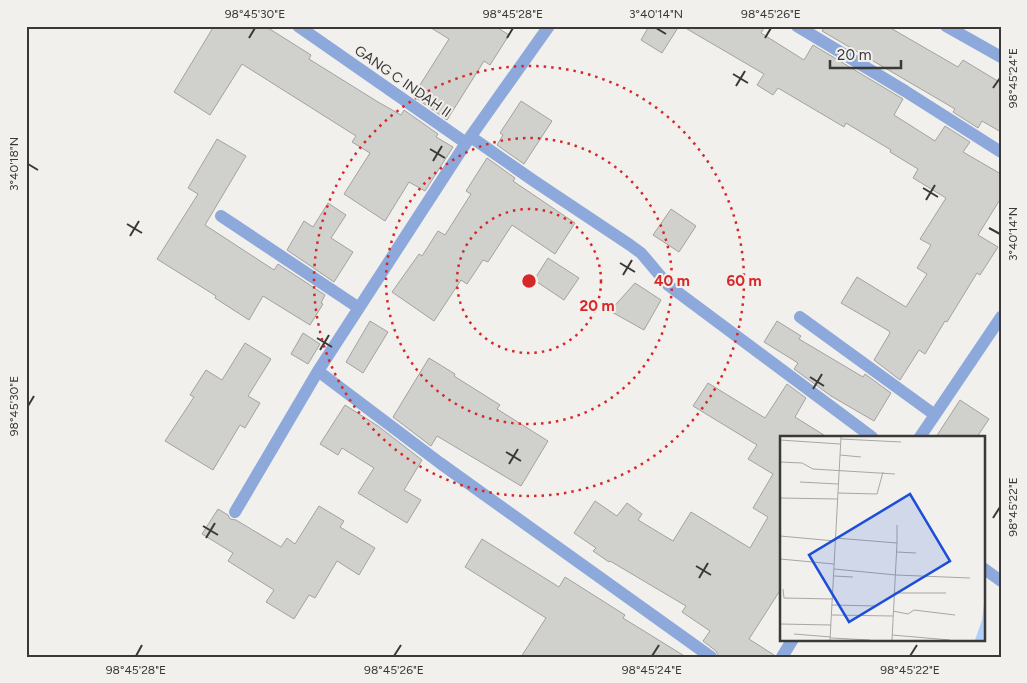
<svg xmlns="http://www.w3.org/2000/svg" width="1027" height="683" viewBox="0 0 1027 683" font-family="Figtree,sans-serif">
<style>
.building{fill:#d0d0cd;stroke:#a3a2a0}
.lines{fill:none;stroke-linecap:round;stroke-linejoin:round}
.minor{stroke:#8da8db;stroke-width:12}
.ticks{fill:none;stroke:#3a3938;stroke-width:2}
.ring{fill:none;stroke:#d62828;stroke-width:2.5;stroke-dasharray:2.5 5}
.labels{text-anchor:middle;stroke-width:4;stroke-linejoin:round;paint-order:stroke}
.street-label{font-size:14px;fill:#3a3938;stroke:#f1f0ed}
.inset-road{fill:none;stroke:#a8a7a5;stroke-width:1}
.view{fill:#1d4ed8;fill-opacity:0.15;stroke:#1d4ed8;stroke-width:2.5}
.inset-edge{fill:none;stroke:#3a3938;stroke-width:2.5}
.centre{fill:#d62828;stroke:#f1f0ed;stroke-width:2.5}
.ring-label{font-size:15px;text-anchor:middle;font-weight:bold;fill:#d62828;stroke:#f1f0ed;stroke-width:4;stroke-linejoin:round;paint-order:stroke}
.neatline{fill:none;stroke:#3a3938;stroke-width:2}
.ticks-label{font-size:12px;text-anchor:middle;fill:#3a3938}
</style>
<rect width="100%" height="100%" fill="#f1f0ed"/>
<path class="building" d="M214,26H265L311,55L309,59L378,102L401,115L404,110L438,134L436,137L453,147L425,191L409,182L385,221L344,194L370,153L352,142L356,136L242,64L210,115L174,92Z
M428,26H495L509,35L490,65L484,61L447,120L413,96L449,39Z
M649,26H679L662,53L641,40Z
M682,26H765L761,33L804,60L813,45L903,99L894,115L935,141L945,126L970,142L963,152L1001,174V198L978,235L998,247L980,275L977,273L947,322L945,321L925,354L919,350L900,380L874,360L890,333L889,331L841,303L857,277L906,307L927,274L917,268L931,245L920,239L946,198L913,178L918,169L890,152L891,150L846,123L844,127L778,88L773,95L757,85L764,74Z
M825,26H887L958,67L963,60L1001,83V132L982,121L978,128L953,112L955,109L822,31Z
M521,101L552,121L524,164L497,145L503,135L500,133Z
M217,139L246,156L205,225L274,270L278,264L325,295L321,303L323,304L310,325L263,296L249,320L215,298L216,296L157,259L198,194L188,188Z
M487,158L515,178L513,181L575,223L555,254L512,225L488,262L483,260L467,284L461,280L434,321L392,292L419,254L422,256L438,231L445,235L471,194L466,191Z
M328,203L346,215L331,238L353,252L334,282L287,250L304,221L313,227Z
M671,209L696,226L679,252L653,235Z
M548,258L579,278L564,300L534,280Z
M635,283L661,300L644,330L610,311Z
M370,321L388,332L363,373L346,362Z
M777,321L801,336L799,339L863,377L865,374L891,393L874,421L831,396L794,369L798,363L764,342Z
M303,333L320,344L308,364L291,354Z
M245,343L271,359L248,396L260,403L245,428L240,425L213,470L165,441L194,397L190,395L206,370L222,380Z
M429,358L455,374L454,376L500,405L497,409L548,441L521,486L437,436L431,446L393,417Z
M708,383L765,418L787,384L806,398L795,417L827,437H781V589L749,639L774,655V657H719L716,651L703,641L710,631L682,612L686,606L610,561L609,562L593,551L596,548L574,533L595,501L617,516L627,503L642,514L638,520L673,541L691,512L750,548L768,517L753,508L773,474L748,459L757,445L693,406Z
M960,400L989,419L977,437H936Z
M345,405L378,426L422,460L404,490L421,500L407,523L358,493L374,468L342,448L338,455L320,444Z
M319,506L344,521L340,527L375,548L359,575L337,561L315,598L309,595L294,619L266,602L274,590L228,561L233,553L202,534L218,509L228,515L230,519L236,520L281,547L287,538L295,544Z
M482,539L559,587L565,577L625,615L623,618L686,657H521L546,618L465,567Z"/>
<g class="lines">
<path class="minor" d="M298,26L466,143
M549,26L466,143L318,371L440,463L711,657
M797,26L905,91L1001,152
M946,26L1001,57
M471,137L534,181L630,245L641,253L668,285L872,437
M221,216L359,308
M800,317L935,415
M920,437L1001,317
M235,512L318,371
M983,568L1001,581
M782,657L793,639"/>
</g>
<path class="ticks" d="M656,28L666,34M249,38L255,28M507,38L513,28M765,38L771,28M733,74L748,83M736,86L745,71M993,88L1000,78M430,149L445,158M433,161L442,146M28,164L38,170M923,188L938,197M926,200L935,185M127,224L142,233M989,228L1000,234M130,236L139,221M620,263L635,272M623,275L632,260M317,338L332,347M320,350L329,335M810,377L824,386M813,389L822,374M28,406L34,396M506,452L521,461M509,464L518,449M993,518L1000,507M203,526L218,535M206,538L215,523M696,566L711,575M699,578L708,563M136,656L142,645M394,656L401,645M652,656L659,645M910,656L917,645"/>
<g class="ring">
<circle cx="529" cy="281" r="72"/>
<circle cx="529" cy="281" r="143"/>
<circle cx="529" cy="281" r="215"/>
</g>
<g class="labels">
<g class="street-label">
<text transform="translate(403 81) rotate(35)" y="5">GANG C INDAH II</text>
</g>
</g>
<g transform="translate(780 436)">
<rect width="205" height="205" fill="#f1f0ed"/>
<path d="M205,159V204H195L202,184Z" fill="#b0d0fc"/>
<path class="inset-road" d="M61,3L121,6M0,4L60,8M60,19L81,21M0,26L22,27L33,33L115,38M20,46L58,48M58,57L97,58L103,36M0,62L57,63M117,89V107M0,100L55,105M55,102L117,107L112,204M117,116L136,117M0,123L54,128M54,133L116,139M116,139L190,142M54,140L73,141M3,153L4,162L53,163M114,157H166M52,169L97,170M113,175L128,178L134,174L175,179M52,179L113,180M0,188L51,189M14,198L51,201M112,199L170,204M51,202L90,204M50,204L61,1"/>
<path class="view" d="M130,58L170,125L69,186L29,119Z"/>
<rect width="205" height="205" class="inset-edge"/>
</g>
<circle cx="529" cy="281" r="8" class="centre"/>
<g class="ring-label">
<text x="672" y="286">40 m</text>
<text x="744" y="286">60 m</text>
<text x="597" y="311">20 m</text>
</g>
<rect width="1027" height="683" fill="none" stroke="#f1f0ed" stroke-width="55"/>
<path d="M830 60v8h71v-8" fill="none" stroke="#3a3938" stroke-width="2.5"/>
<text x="837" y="60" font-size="15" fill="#3a3938" stroke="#f1f0ed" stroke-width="4" paint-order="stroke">20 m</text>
<rect x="28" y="28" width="972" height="628" class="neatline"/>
<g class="ticks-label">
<text x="255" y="18">98°45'30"E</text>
<text x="513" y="18">98°45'28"E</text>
<text x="656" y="18">3°40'14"N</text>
<text x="771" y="18">98°45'26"E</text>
<text transform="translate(1013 78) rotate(-90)" y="4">98°45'24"E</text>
<text transform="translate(14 164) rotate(-90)" y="4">3°40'18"N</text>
<text transform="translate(1013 234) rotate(-90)" y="4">3°40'14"N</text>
<text transform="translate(14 406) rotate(-90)" y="4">98°45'30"E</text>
<text transform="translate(1013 507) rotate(-90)" y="4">98°45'22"E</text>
<text x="136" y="674">98°45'28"E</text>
<text x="394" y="674">98°45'26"E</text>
<text x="652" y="674">98°45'24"E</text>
<text x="910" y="674">98°45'22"E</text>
</g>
</svg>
